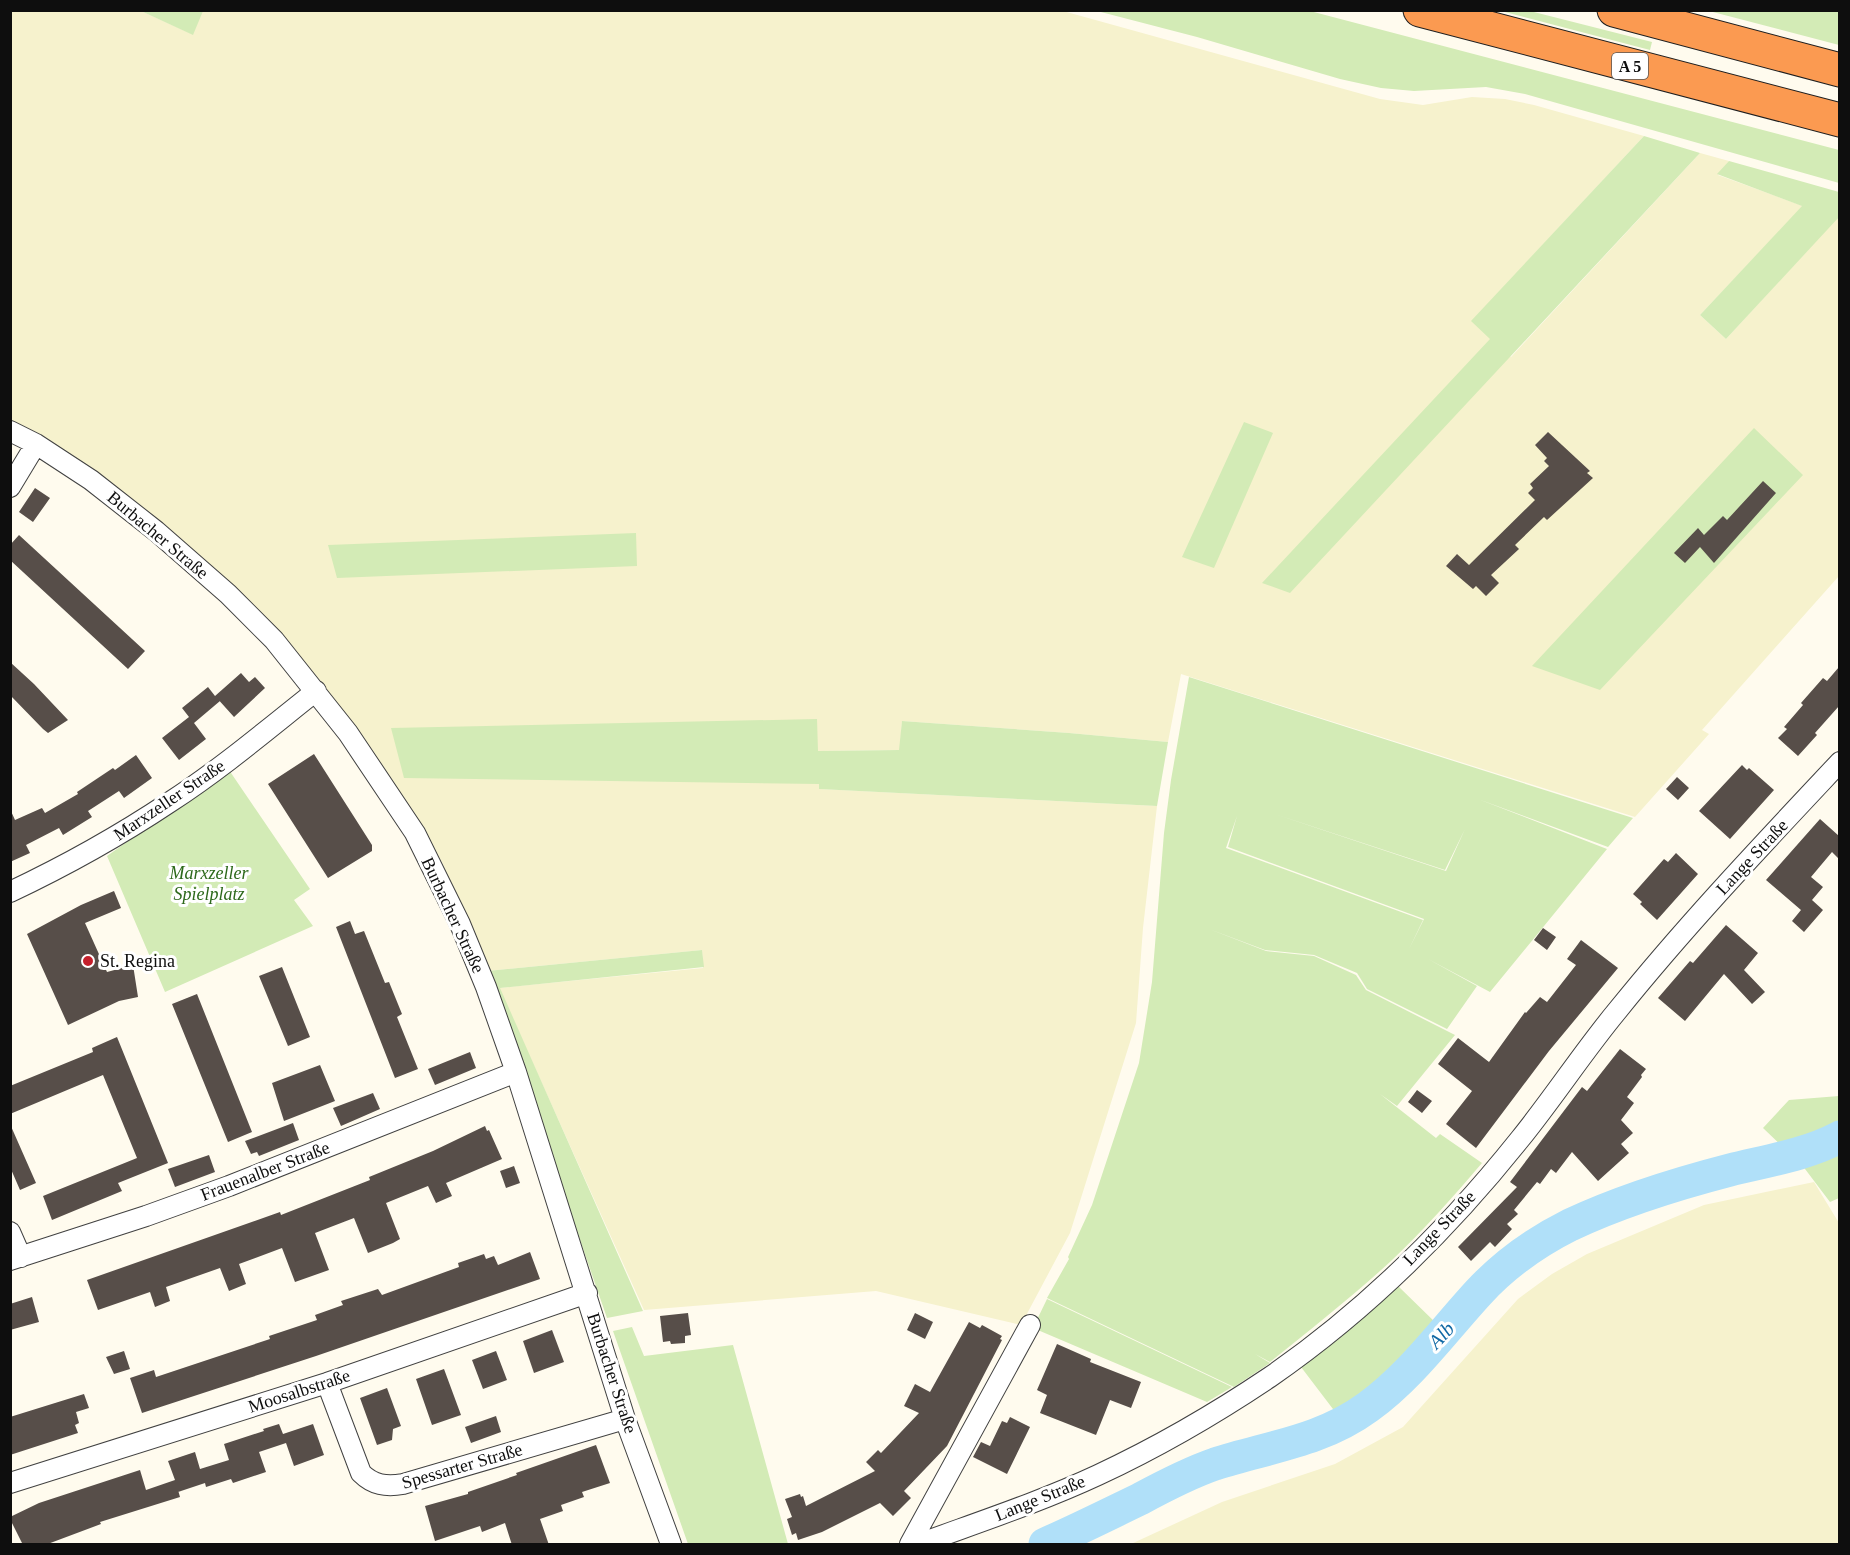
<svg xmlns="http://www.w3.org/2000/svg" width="1850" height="1555" viewBox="0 0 1850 1555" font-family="Georgia,serif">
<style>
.farmland{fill:#f6f2cd}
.green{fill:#d3ebb6;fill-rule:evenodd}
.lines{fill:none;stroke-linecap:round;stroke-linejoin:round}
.river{stroke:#b0e0f9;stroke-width:33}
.building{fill:#574e49}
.street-casing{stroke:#414141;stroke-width:22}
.highway-casing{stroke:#1f1f1f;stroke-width:35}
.street{stroke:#fff;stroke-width:20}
.highway{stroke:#fb9a51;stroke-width:33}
.poi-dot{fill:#c41f2b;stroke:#fff;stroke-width:2}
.labels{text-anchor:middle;stroke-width:6;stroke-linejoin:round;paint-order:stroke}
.shield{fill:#fff;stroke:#565656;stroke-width:1.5}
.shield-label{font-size:16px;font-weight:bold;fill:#0e0e0e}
.street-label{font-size:18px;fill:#0e0e0e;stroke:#fff}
.park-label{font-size:18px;font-style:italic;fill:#2d691b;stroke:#fff}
.poi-label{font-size:18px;fill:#0e0e0e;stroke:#fff;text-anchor:start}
.water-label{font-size:20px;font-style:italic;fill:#1169a5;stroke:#fff}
</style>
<rect width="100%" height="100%" fill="#fffbee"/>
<path class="farmland" d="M203,10L1063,11L1380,99L1423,105L1472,97L1505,99L1534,105L1644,136L1472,321L1511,357L1700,153L1729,161L1718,175L1803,206L1700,315L1726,339L1839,216V576L1702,730L1709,734L1635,817L1181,674L1168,742L1069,733L902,721L900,750L819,751L820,789L1157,806L1143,928L1136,1023L1070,1233L1021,1325L876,1291L644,1310L499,988L703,968L702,950L487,971L442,862L320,680L234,588L166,526L94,472L39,436L11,420L10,11H141L192,34Z
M1814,1182L1839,1223V1544H1131L1222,1502L1335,1464L1403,1427L1518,1299L1552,1274L1587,1254L1704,1205Z"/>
<path class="green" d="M141,11H203L193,35Z
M1097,11H1310L1839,150V183L1525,94L1486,87L1414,91L1381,88L1340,79L1197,37Z
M1501,11H1530L1652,42L1650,50Z
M1709,11H1839V45Z
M1644,136L1700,153L1290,593L1262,583L1490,339L1471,321Z
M1729,161L1839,192L1840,216L1726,339L1700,315L1802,206L1717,174Z
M1244,422L1273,433L1214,568L1182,557Z
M1754,428L1803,475L1600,690L1532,666Z
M636,533L637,566L337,578L328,545Z
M1189,677L1633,818L1608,847L1478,799L1607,849L1490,992L1428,959L1477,986L1447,1029L1367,989L1357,973L1314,955L1265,950L1209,929L1266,951L1314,956L1356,975L1366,990L1455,1035L1397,1106L1380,1094L1436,1138L1440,1134L1482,1163C1453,1197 1423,1231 1391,1261C1352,1297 1311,1329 1270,1362L1255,1354L1270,1363L1234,1387L1047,1298L1069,1259L1068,1257L1092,1205L1139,1063L1152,982L1164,833L1171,780ZM1241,803L1445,870L1465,829L1446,871ZM1237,816L1228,847L1424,919L1409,949L1423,920L1226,848Z
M817,719L818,751L899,750L902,721L1069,733L1168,742L1157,806L819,789V784L404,778L391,728Z
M229,770L310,889L294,900L313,926L165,992L107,856Z
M702,950L704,967L500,988L643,1311L607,1318L487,971Z
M1839,1096V1198L1830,1202L1802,1165L1763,1128L1789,1100Z
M1397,1285L1439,1326L1395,1367L1336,1413L1301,1367L1341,1337Z
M1047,1299L1232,1387L1207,1402L1033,1328Z
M632,1327L644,1356L733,1345L788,1544H688L613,1331Z"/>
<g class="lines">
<path class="river" d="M1045,1544C1077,1530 1109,1514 1140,1499C1164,1486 1189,1473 1215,1464C1268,1447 1322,1441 1368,1407C1411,1376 1443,1331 1479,1292C1505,1264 1536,1242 1570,1225C1621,1201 1676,1184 1730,1170C1766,1161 1806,1155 1840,1137"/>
</g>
<path class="building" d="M1548,432L1590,471L1587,473L1593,478L1547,520L1544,517L1515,545L1519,549L1491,575L1499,583L1486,596L1476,586L1473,589L1446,566L1457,554L1469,565L1535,500L1528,493L1533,488L1530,484L1549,466L1544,461L1547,458L1535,445Z
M1763,481L1776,493L1714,563L1700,547L1685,563L1674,553L1698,528L1704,535L1723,516L1727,520Z
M35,488L50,498L33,522L19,512Z
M19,535L145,651L128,669L10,560V545Z
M10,662L34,684L68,720L48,733L43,729L10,695Z
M1839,667V706L1815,733L1817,735L1798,756L1778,738L1787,729L1784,727L1803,705L1801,703L1823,678L1827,681Z
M241,673L249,682L255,677L265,688L234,717L216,697L220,701L194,723L191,719L206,739L179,760L162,738L189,717L182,708L208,687L215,696Z
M314,754L372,845V851L328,878L268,784Z
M136,755L152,778L124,798L119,791L88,811L92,817L63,835L59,828L26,845L30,853L10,862V809L15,820L42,808L45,813L78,794L77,792L113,768L115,770Z
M1742,765L1747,770L1749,768L1774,790L1730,839L1699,811Z
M1677,777L1689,788L1678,800L1666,789Z
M1820,819L1839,836V859L1832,852L1811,877L1823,887L1812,900L1823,910L1804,932L1792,921L1801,910L1766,880Z
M1676,853L1698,874L1657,920L1640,904L1642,902L1633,894L1664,859L1668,862Z
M114,891L121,908L85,923L107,972L133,965L138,997L119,1001L68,1025L27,934L81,905Z
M350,921L355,934L364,931L385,983L389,982L402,1014L397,1017L418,1069L395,1078L336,927Z
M1726,925L1758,953L1744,970L1765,992L1752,1004L1724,974L1685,1021L1658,998L1690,961L1693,963Z
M1543,928L1556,937L1547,950L1534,940Z
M1581,940L1618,968L1549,1051L1476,1148L1446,1124L1472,1091L1438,1064L1458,1038L1489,1062L1525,1012L1526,1013L1540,997L1547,1002L1576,965L1567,959Z
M282,967L310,1037L288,1046L259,976Z
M197,994L252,1132L228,1142L172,1004Z
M117,1037L168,1163L118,1183L122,1191L52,1220L43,1196L137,1158L103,1075L10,1114V1086L93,1052L92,1048Z
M1620,1049L1646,1069L1641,1075L1642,1077L1627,1097L1634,1103L1621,1120L1633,1133L1621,1144L1629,1153L1598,1181L1572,1152L1556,1173L1551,1169L1540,1184L1537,1182L1514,1210L1518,1214L1507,1224L1512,1229L1495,1247L1490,1242L1471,1261L1458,1247L1517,1187L1510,1182L1582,1087L1587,1091Z
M470,1052L476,1068L435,1085L428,1069Z
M320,1065L335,1101L284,1121L272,1083Z
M1417,1090L1432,1101L1422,1113L1408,1102Z
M373,1093L380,1109L341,1126L333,1108Z
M293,1123L299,1140L259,1156L257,1152L251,1154L245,1141Z
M10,1124L36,1183L20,1190L10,1167Z
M485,1126L487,1131L489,1130L502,1159L446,1183L452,1196L436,1203L428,1186L386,1203L400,1239L393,1243L368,1253L354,1218L315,1233L329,1270L295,1282L282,1248L239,1264L246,1284L229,1291L220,1268L166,1287L170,1301L155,1307L150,1292L98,1310L87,1280L280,1212L281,1215L370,1180L369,1177L433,1151Z
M209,1155L215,1172L175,1187L168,1169Z
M514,1166L520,1183L506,1188L500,1171Z
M530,1252L540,1279L316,1356L142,1413L130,1378L154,1370L156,1377L270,1339L269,1336L317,1320L315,1315L343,1305L341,1301L378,1289L382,1295L459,1267L458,1263L484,1254L486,1259L494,1256L498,1265Z
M32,1297L39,1322L10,1330V1304Z
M688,1313L691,1335L685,1336V1343L671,1344L670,1341L663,1342L660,1316Z
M915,1313L933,1322L925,1339L907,1330Z
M969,1322L980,1328L982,1325L1002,1336L1000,1339L1002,1340L947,1446L904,1491L911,1498L893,1516L880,1503L822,1532L798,1540L796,1533L792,1535L787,1519L792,1517L785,1499L800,1494L801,1497L803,1496L806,1506L875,1471L866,1462L878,1450L881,1453L919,1413L904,1406L915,1384L930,1392Z
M552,1330L564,1362L534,1373L523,1341Z
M1057,1344L1091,1359L1090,1362L1141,1382L1131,1408L1110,1400L1096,1435L1040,1413L1047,1395L1037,1390Z
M124,1351L130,1369L114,1374L106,1357Z
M496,1351L507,1380L483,1389L472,1360Z
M444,1369L461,1415L432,1425L416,1379Z
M387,1388L401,1426L393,1429L392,1440L377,1445L360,1398Z
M84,1394L89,1408L76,1412L79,1423L75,1425L78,1433L10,1455V1417Z
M496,1416L501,1432L471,1443L465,1427Z
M1010,1417L1030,1427L1007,1474L973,1457L981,1442L990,1446L1002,1421L1007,1423Z
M279,1424L283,1434L313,1424L324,1455L294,1466L286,1443L259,1452L266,1472L233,1483L231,1479L206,1487L205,1483L178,1492L176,1483L180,1497L100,1522L101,1524L45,1545H23L10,1519V1517L39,1503L140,1470L146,1490L175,1480L168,1461L195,1452L200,1469L229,1460L224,1444L264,1431L263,1429Z
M596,1445L610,1483L582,1492L584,1497L561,1505L563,1511L540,1519L549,1545H512L505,1523L482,1532L480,1526L435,1541L425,1506L468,1494V1492L517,1475L516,1473Z"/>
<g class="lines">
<g class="street-casing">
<path id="street" d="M10,431L36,444L91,480L156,531L228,594L274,640L348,733L415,833L460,924L486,987L516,1072L625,1419L671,1544
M10,487L36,444
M10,892C65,866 119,836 170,802C221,769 268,729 316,691
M10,1232L21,1257
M10,1260L146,1216L229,1186L516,1072
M327,1383L361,1473C373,1485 386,1487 403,1484L625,1419
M10,1483L327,1383L587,1293
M910,1544L1030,1325
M919,1544C979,1522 1040,1502 1098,1475C1158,1447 1215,1414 1270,1377C1364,1312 1449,1228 1520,1139C1554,1097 1583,1052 1617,1011C1687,924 1764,843 1840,762"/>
</g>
<g class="highway-casing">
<path id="highway" d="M1420,10L1840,120
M1614,10L1840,70"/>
</g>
<use href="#street" class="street"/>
<use href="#highway" class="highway"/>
</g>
<circle class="poi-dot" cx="88" cy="961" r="6"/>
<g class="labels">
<rect class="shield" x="1612" y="53" width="36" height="26" rx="4.5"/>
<g class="shield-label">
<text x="1630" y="72">A 5</text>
</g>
<g class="street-label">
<text transform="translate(158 535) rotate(40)" y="6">Burbacher Straße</text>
<text transform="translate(169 800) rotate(-34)" y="6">Marxzeller Straße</text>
<text transform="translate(1752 857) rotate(-47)" y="6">Lange Straße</text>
<text transform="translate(453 915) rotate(65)" y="6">Burbacher Straße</text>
<text transform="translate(265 1171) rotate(-21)" y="6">Frauenalber Straße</text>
<text transform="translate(1439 1228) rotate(-46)" y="6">Lange Straße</text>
<text transform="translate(612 1373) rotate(72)" y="6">Burbacher Straße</text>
<text transform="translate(299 1391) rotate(-18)" y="6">Moosalbstraße</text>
<text transform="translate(462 1466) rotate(-16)" y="6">Spessarter Straße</text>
<text transform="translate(1040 1498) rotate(-22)" y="6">Lange Straße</text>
</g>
<g class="park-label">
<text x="209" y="879">Marxzeller<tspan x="209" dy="21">Spielplatz</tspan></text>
</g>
<g class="poi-label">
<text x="100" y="967">St. Regina</text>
</g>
<g class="water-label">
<text transform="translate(1441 1335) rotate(-47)" y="7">Alb</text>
</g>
</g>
<rect width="1850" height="1555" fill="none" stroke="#0e0e0e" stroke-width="24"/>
</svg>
